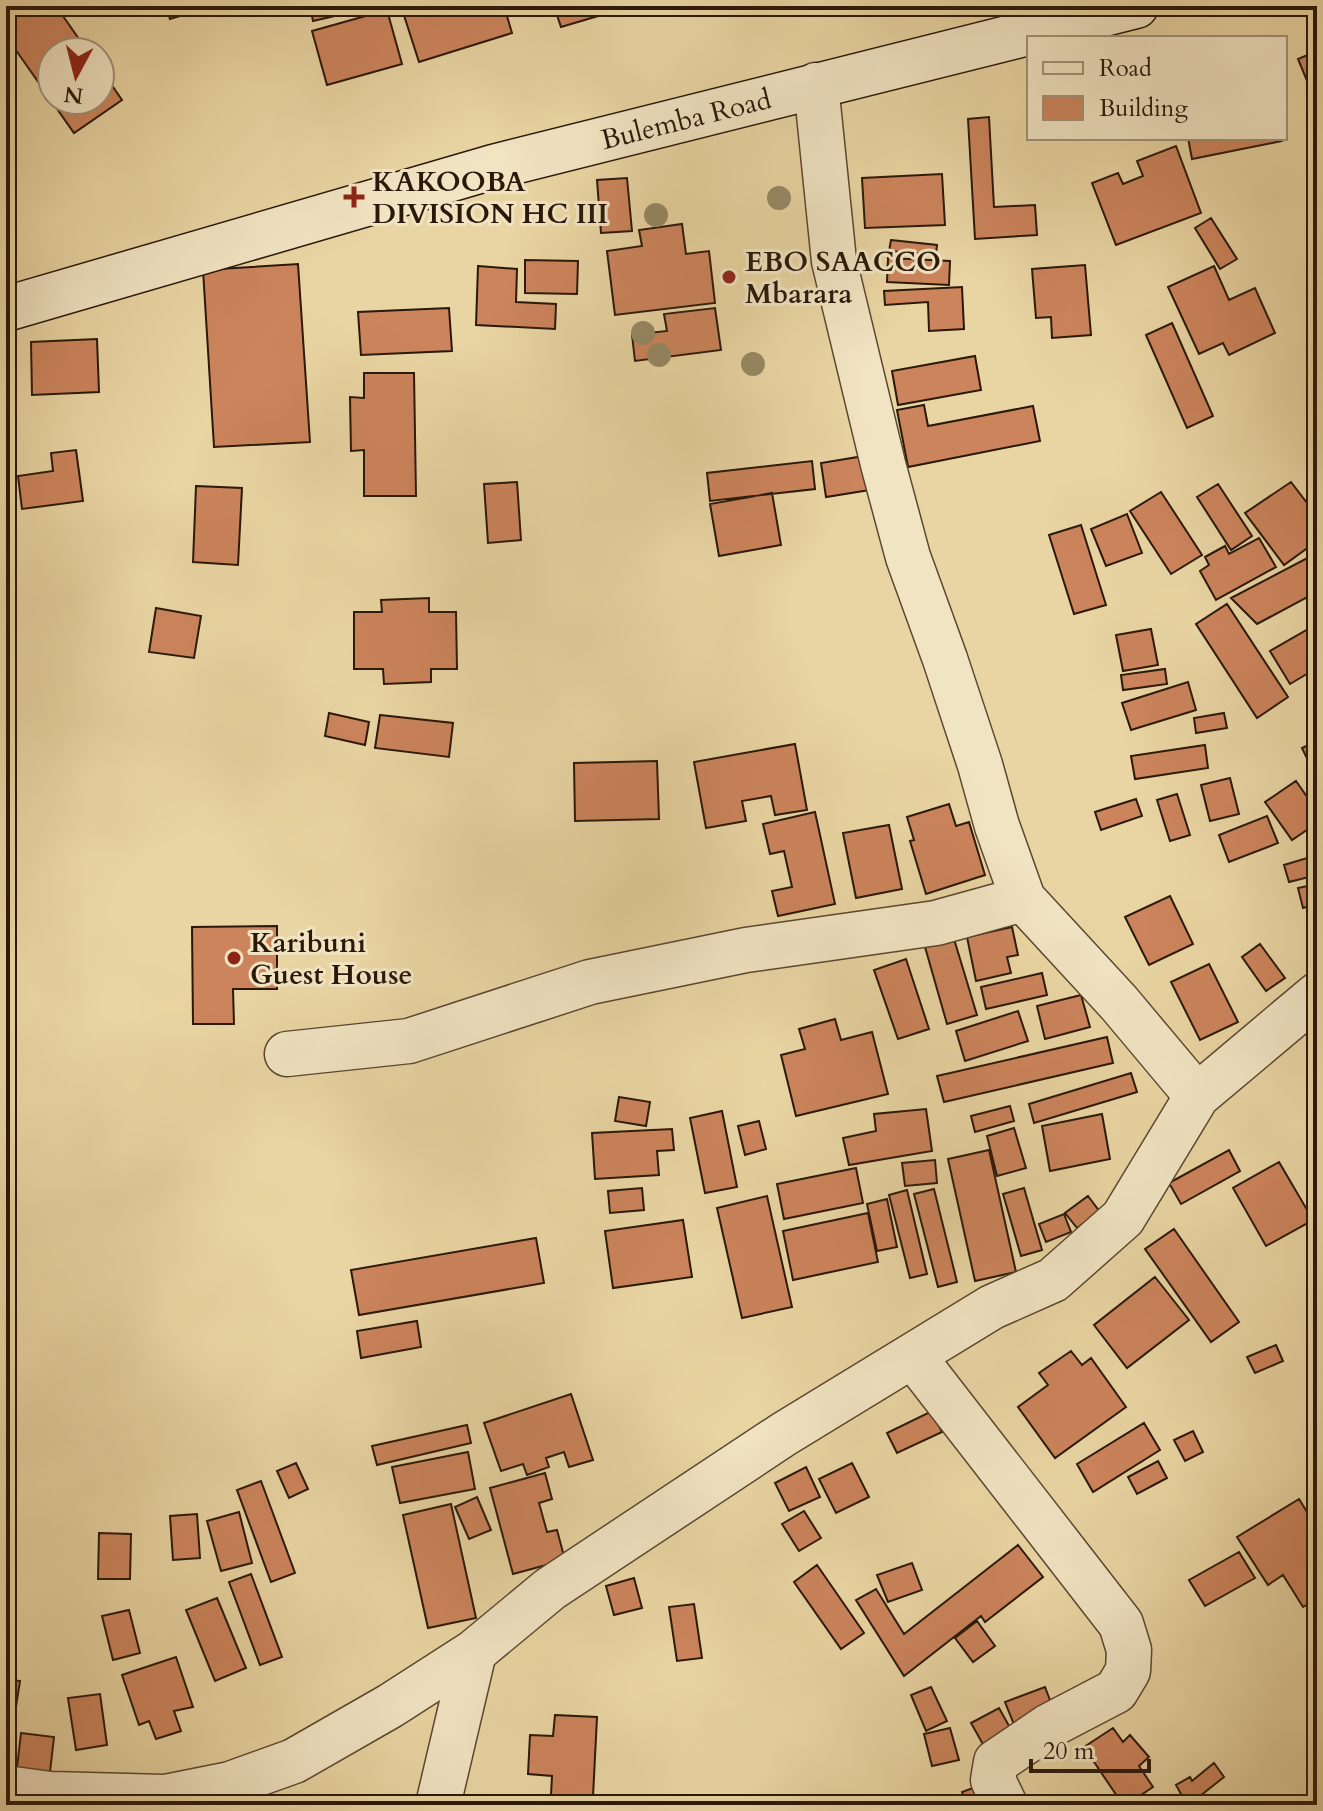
<svg xmlns="http://www.w3.org/2000/svg" width="1323" height="1811" viewBox="0 0 1323 1811" font-family="Cardo,serif">
<style>
.building{fill:#cc845c;stroke:#2a180a;stroke-width:2}
.lines{fill:none;stroke-linecap:round;stroke-linejoin:round}
.street-casing{stroke:#5a4730;stroke-width:47}
.secondary-casing{stroke:#2a180a;stroke-width:47}
.street{stroke:#f1e4c3;stroke-width:44}
.secondary{stroke:#f1e4c3;stroke-width:44}
.tree{fill:#968964}
.poi-dot{fill:#8f2418;stroke:#f1e4c3;stroke-width:3}
.labels{text-anchor:middle;stroke-width:6;stroke-linejoin:round;paint-order:stroke}
.street-label{font-size:28px;fill:#2a180a;stroke:#f1e4c3}
.poi-label{font-size:28px;font-weight:bold;fill:#2a180a;stroke:#f1e4c3;text-anchor:start}
</style>
<rect width="100%" height="100%" fill="#e9d5a3"/>
<filter id="stains"><feTurbulence type="fractalNoise" baseFrequency=".0025" numOctaves="4"/><feColorMatrix values="0 0 0 0 .2 0 0 0 0 .09 0 0 0 0 .02 0 0 0 .5 -.17"/></filter>
<radialGradient id="worn" r=".72"><stop offset=".6" stop-color="#630" stop-opacity="0"/><stop offset="1" stop-color="#630" stop-opacity=".3"/></radialGradient>
<path class="building" d="M6,6H56L88,52H52V100H100V68L122,100L74,133L6,36Z
M166,6H213L170,19Z
M310,6H378L313,21Z
M410,6H504L512,33L419,62L402,9Z
M554,6H632L561,27Z
M387,10L402,64L327,85L312,31Z
M1317,51V105L1298,59Z
M989,117L994,207L1035,205L1037,235L975,239L968,119Z
M1188,138H1282V141L1192,159Z
M1176,146L1201,213L1116,245L1092,183L1118,173L1123,184L1143,176L1137,161Z
M942,174L945,225L865,228L862,178Z
M627,178L632,231L601,233L597,180Z
M1211,218L1237,259L1220,269L1195,228Z
M682,224L686,254L709,251L715,303L615,315L607,251L642,246L639,230Z
M891,240L937,245L936,255L889,251Z
M888,258L950,261L949,285L887,282Z
M525,260L578,261L577,294L525,293Z
M298,264L310,442L214,447L203,270Z
M1085,265L1091,335L1052,338L1051,317L1036,318L1032,269Z
M478,266L517,269L516,302L556,304L555,329L476,325Z
M1214,266L1229,300L1255,288L1275,333L1229,355L1223,343L1199,354L1168,287Z
M962,287L964,329L929,331L928,302L885,305L884,291Z
M449,308L452,351L361,355L358,312Z
M715,308L721,350L635,361L632,335L667,331L664,314Z
M1172,323L1213,416L1187,428L1146,335Z
M97,339L99,392L32,395L31,342Z
M975,356L981,390L898,405L892,371Z
M364,373H414L416,496H364V450L351,451L350,397L364,398Z
M924,405L928,426L1033,406L1040,441L908,467L897,410Z
M76,450L83,501L22,509L18,476L53,471L51,453Z
M864,456L870,490L826,497L821,463Z
M812,461L815,489L710,501L707,473Z
M517,482L521,540L488,543L484,484Z
M1291,482L1317,516V541L1284,565L1245,513Z
M1218,484L1252,536L1231,550L1197,497Z
M196,486L242,488L238,565L193,562Z
M1161,492L1202,555L1171,574L1130,511Z
M772,493L781,545L719,556L710,504Z
M1127,514L1142,553L1106,566L1091,529Z
M1081,525L1106,605L1074,614L1049,535Z
M1259,538L1276,567L1216,600L1200,571L1209,565L1205,557L1225,546L1229,554Z
M1317,553V592L1257,624L1231,598Z
M429,598V612H456L457,669H431V682L384,684L383,669H354V612H382L381,600Z
M1227,604L1288,697L1257,718L1196,624Z
M156,608L201,616L194,658L149,652Z
M1317,624V668L1290,684L1270,651Z
M1151,629L1158,665L1123,671L1116,635Z
M1165,669L1167,684L1123,690L1121,675Z
M1188,682L1196,710L1131,730L1122,703Z
M329,713L369,722L365,745L325,736Z
M1224,713L1227,728L1196,733L1194,718Z
M380,715L453,723L449,757L375,748Z
M1317,741V769L1313,771L1302,748Z
M795,744L807,810L775,815L771,796L742,801L746,821L706,828L694,762Z
M1205,745L1208,768L1135,779L1131,756Z
M657,761L659,819L575,821L574,763Z
M1230,778L1239,814L1210,821L1201,785Z
M1296,781L1317,811V823L1292,840L1265,802Z
M1177,794L1190,835L1170,841L1157,800Z
M1136,799L1142,816L1101,830L1095,812Z
M949,804L956,826L969,822L985,875L926,894L910,841L914,840L907,817Z
M815,812L835,904L778,916L772,891L792,887L784,851L770,854L763,824Z
M1267,816L1278,843L1229,862L1219,835Z
M889,825L902,889L856,898L843,833Z
M1317,855V875L1289,882L1284,865Z
M1317,884V904L1303,908L1298,888Z
M1170,896L1193,944L1149,965L1125,917Z
M277,926V989H233L234,1024H193L192,927Z
M1012,927L1018,955L1007,957L1011,973L976,981L967,937Z
M954,939L977,1015L947,1024L925,947Z
M1260,944L1285,978L1266,991L1242,957Z
M906,959L929,1029L898,1039L874,970Z
M1209,964L1238,1022L1200,1040L1171,982Z
M1042,973L1047,995L986,1009L981,987Z
M1081,995L1090,1027L1045,1039L1037,1006Z
M1018,1011L1028,1041L965,1061L956,1031Z
M835,1019L841,1040L872,1032L888,1094L796,1116L781,1055L805,1049L799,1029Z
M1107,1037L1113,1063L944,1102L937,1076Z
M1131,1073L1137,1092L1034,1123L1029,1104Z
M619,1097L650,1102L646,1126L615,1121Z
M1010,1106L1014,1121L975,1132L971,1116Z
M926,1109L932,1151L849,1165L843,1138L876,1131L874,1114Z
M722,1111L737,1187L705,1193L690,1118Z
M1102,1114L1110,1159L1050,1171L1042,1126Z
M759,1121L766,1149L745,1155L738,1126Z
M1014,1128L1026,1168L997,1176L987,1136Z
M672,1129L674,1150L657,1151L659,1175L595,1179L592,1133Z
M989,1150L1016,1272L975,1281L948,1159Z
M1229,1150L1240,1171L1181,1204L1169,1183Z
M935,1160L937,1183L905,1186L902,1163Z
M1279,1162L1313,1220L1266,1246L1233,1188Z
M856,1168L863,1203L784,1219L777,1184Z
M642,1188L644,1210L610,1213L608,1191Z
M1024,1188L1042,1250L1021,1256L1003,1194Z
M934,1189L957,1282L938,1287L914,1194Z
M907,1190L927,1274L910,1278L889,1195Z
M767,1196L792,1307L742,1318L717,1208Z
M1088,1196L1100,1212L1077,1228L1065,1213Z
M887,1199L897,1247L877,1251L867,1204Z
M868,1213L878,1262L793,1280L783,1231Z
M1064,1214L1071,1232L1046,1242L1039,1224Z
M683,1220L692,1277L613,1288L605,1231Z
M1174,1229L1239,1322L1211,1342L1145,1249Z
M536,1238L544,1283L359,1315L351,1270Z
M1155,1277L1189,1320L1127,1368L1094,1325Z
M417,1321L421,1347L361,1358L357,1331Z
M1276,1345L1283,1361L1255,1373L1247,1357Z
M1071,1351L1082,1365L1091,1358L1126,1407L1055,1458L1018,1407L1048,1385L1039,1373Z
M571,1394L593,1460L569,1467L564,1452L546,1458L549,1467L527,1475L523,1464L501,1471L484,1423Z
M932,1411L942,1432L897,1453L887,1433Z
M1144,1423L1160,1450L1093,1492L1077,1464Z
M467,1425L471,1443L377,1465L372,1446Z
M1193,1431L1203,1452L1185,1461L1174,1440Z
M468,1452L475,1489L400,1503L392,1467Z
M1158,1461L1167,1478L1137,1494L1128,1477Z
M296,1463L308,1489L289,1498L277,1471Z
M852,1463L869,1497L836,1513L819,1479Z
M806,1467L820,1497L789,1511L775,1483Z
M545,1473L552,1499L539,1503L547,1532L557,1530L565,1560L513,1574L490,1488Z
M261,1481L295,1573L271,1582L237,1490Z
M477,1497L491,1530L469,1539L455,1507Z
M1299,1499L1317,1528V1599L1303,1607L1283,1575L1268,1585L1237,1537Z
M451,1504L476,1618L428,1628L403,1515Z
M804,1511L821,1538L799,1551L782,1524Z
M239,1512L252,1563L221,1571L207,1521Z
M197,1514L200,1558L173,1560L170,1516Z
M99,1533L131,1534L130,1579H98Z
M1018,1545L1043,1577L985,1622L981,1616L904,1676L856,1600L876,1589L904,1634Z
M1239,1552L1255,1578L1205,1606L1189,1580Z
M912,1563L922,1590L888,1602L877,1575Z
M817,1565L864,1633L841,1649L794,1582Z
M251,1574L282,1657L260,1665L229,1582Z
M634,1578L642,1608L614,1615L606,1586Z
M217,1598L246,1668L215,1681L186,1610Z
M694,1604L702,1658L677,1661L669,1607Z
M129,1610L140,1653L113,1660L102,1616Z
M977,1621L995,1646L973,1662L955,1638Z
M176,1657L193,1707L174,1711L181,1731L156,1739L149,1721L139,1725L122,1675Z
M6,1679L20,1681L13,1726L6,1725Z
M931,1687L947,1721L926,1731L911,1695Z
M1045,1687L1056,1716L1017,1732L1005,1702Z
M100,1694L107,1745L76,1750L68,1698Z
M999,1708L1013,1733L985,1748L971,1723Z
M555,1715L597,1717L593,1797L551,1795L552,1776L528,1774L530,1735L553,1736Z
M950,1728L959,1760L932,1766L924,1734Z
M1113,1728L1123,1742L1130,1735L1149,1757L1139,1766L1153,1787L1126,1805H1123L1084,1747Z
M21,1733L54,1737L50,1772L17,1768Z
M1214,1763L1224,1777L1200,1796L1205,1805H1187L1176,1785L1190,1777L1192,1781Z
M986,1783L995,1805H967L962,1792Z"/>
<g class="lines">
<g class="street-casing">
<path id="street" d="M816,85L834,261L883,464L908,557L945,659L980,765L997,826L1023,899L1119,1003L1197,1096
M287,1054L409,1041L590,982L746,950L936,923L1023,899
M913,1356L1121,1624L1129,1650L1128,1671L1116,1691L1049,1726L996,1762L993,1780L1005,1805
M6,1788L50,1794L165,1797L230,1784L294,1761L390,1706L474,1652L550,1589L784,1434L992,1307L1053,1280L1123,1218L1197,1096L1317,995
M438,1805L474,1652"/>
</g>
<g class="secondary-casing">
<g id="secondary">
<path id="s1" d="M6,309L493,167L1136,6"/>
</g>
</g>
<use href="#street" class="street"/>
<use href="#secondary" class="secondary"/>
</g>
<g class="tree">
<circle cx="779" cy="198" r="12"/>
<circle cx="656" cy="215" r="12"/>
<circle cx="643" cy="333" r="12"/>
<circle cx="659" cy="355" r="12"/>
<circle cx="753" cy="364" r="12"/>
</g>
<g class="poi-dot">
<path d="M350 185h8v8h8v8h-8v8h-8v-8h-8v-8h8z"/>
<circle cx="729" cy="277" r="8"/>
<circle cx="234" cy="958" r="8"/>
</g>
<g class="labels">
<g class="street-label">
<text dy="10" stroke="none"><textPath href="#s1" startOffset="706">Bulemba Road</textPath></text>
</g>
<g class="poi-label">
<text x="372" y="191">KAKOOBA<tspan x="372" dy="32">DIVISION HC III</tspan></text>
<text x="745" y="271">EBO SAACCO<tspan x="745" dy="32">Mbarara</tspan></text>
<text x="250" y="952">Karibuni<tspan x="250" dy="32">Guest House</tspan></text>
</g>
</g>
<rect width="1323" height="1811" fill="none" stroke="#e9d5a3" stroke-width="32"/>
<rect x="8" y="8" width="1307" height="1795" fill="none" stroke="#2a180a" stroke-width="4"/>
<rect x="16" y="16" width="1291" height="1779" fill="none" stroke="#2a180a" stroke-width="2"/>
<rect x="1027" y="36" width="260" height="104" fill="#f1e4c3" stroke="#a19279" stroke-width="2"/>
<rect x="1043" y="62" width="40" height="12" fill="#f1e4c3" stroke="#a19279" stroke-width="2"/>
<text x="1099" y="76" font-size="24" fill="#2a180a">Road</text>
<rect x="1043" y="96" width="40" height="24" fill="#cc845c" stroke="#a19279" stroke-width="2"/>
<text x="1099" y="116" font-size="24" fill="#2a180a">Building</text>
<g transform="translate(76 76) rotate(187)"><circle r="38" fill="#f1e4c3" stroke="#a19279" stroke-width="2"/>
<path d="M0-6L14 30L0 20L-14 30Z" fill="#8f2418"/>
<text y="-12" font-size="22" font-weight="bold" text-anchor="middle" fill="#2a180a">N</text>
</g>
<path d="M1031 1759v12h118v-12" fill="none" stroke="#2a180a" stroke-width="4"/>
<text x="1043" y="1759" font-size="24" fill="#2a180a" stroke="#f1e4c3" stroke-width="6" paint-order="stroke">20 m</text>
<rect width="100%" height="100%" filter="url(#stains)"/>
<rect width="100%" height="100%" fill="url(#worn)"/>
</svg>
